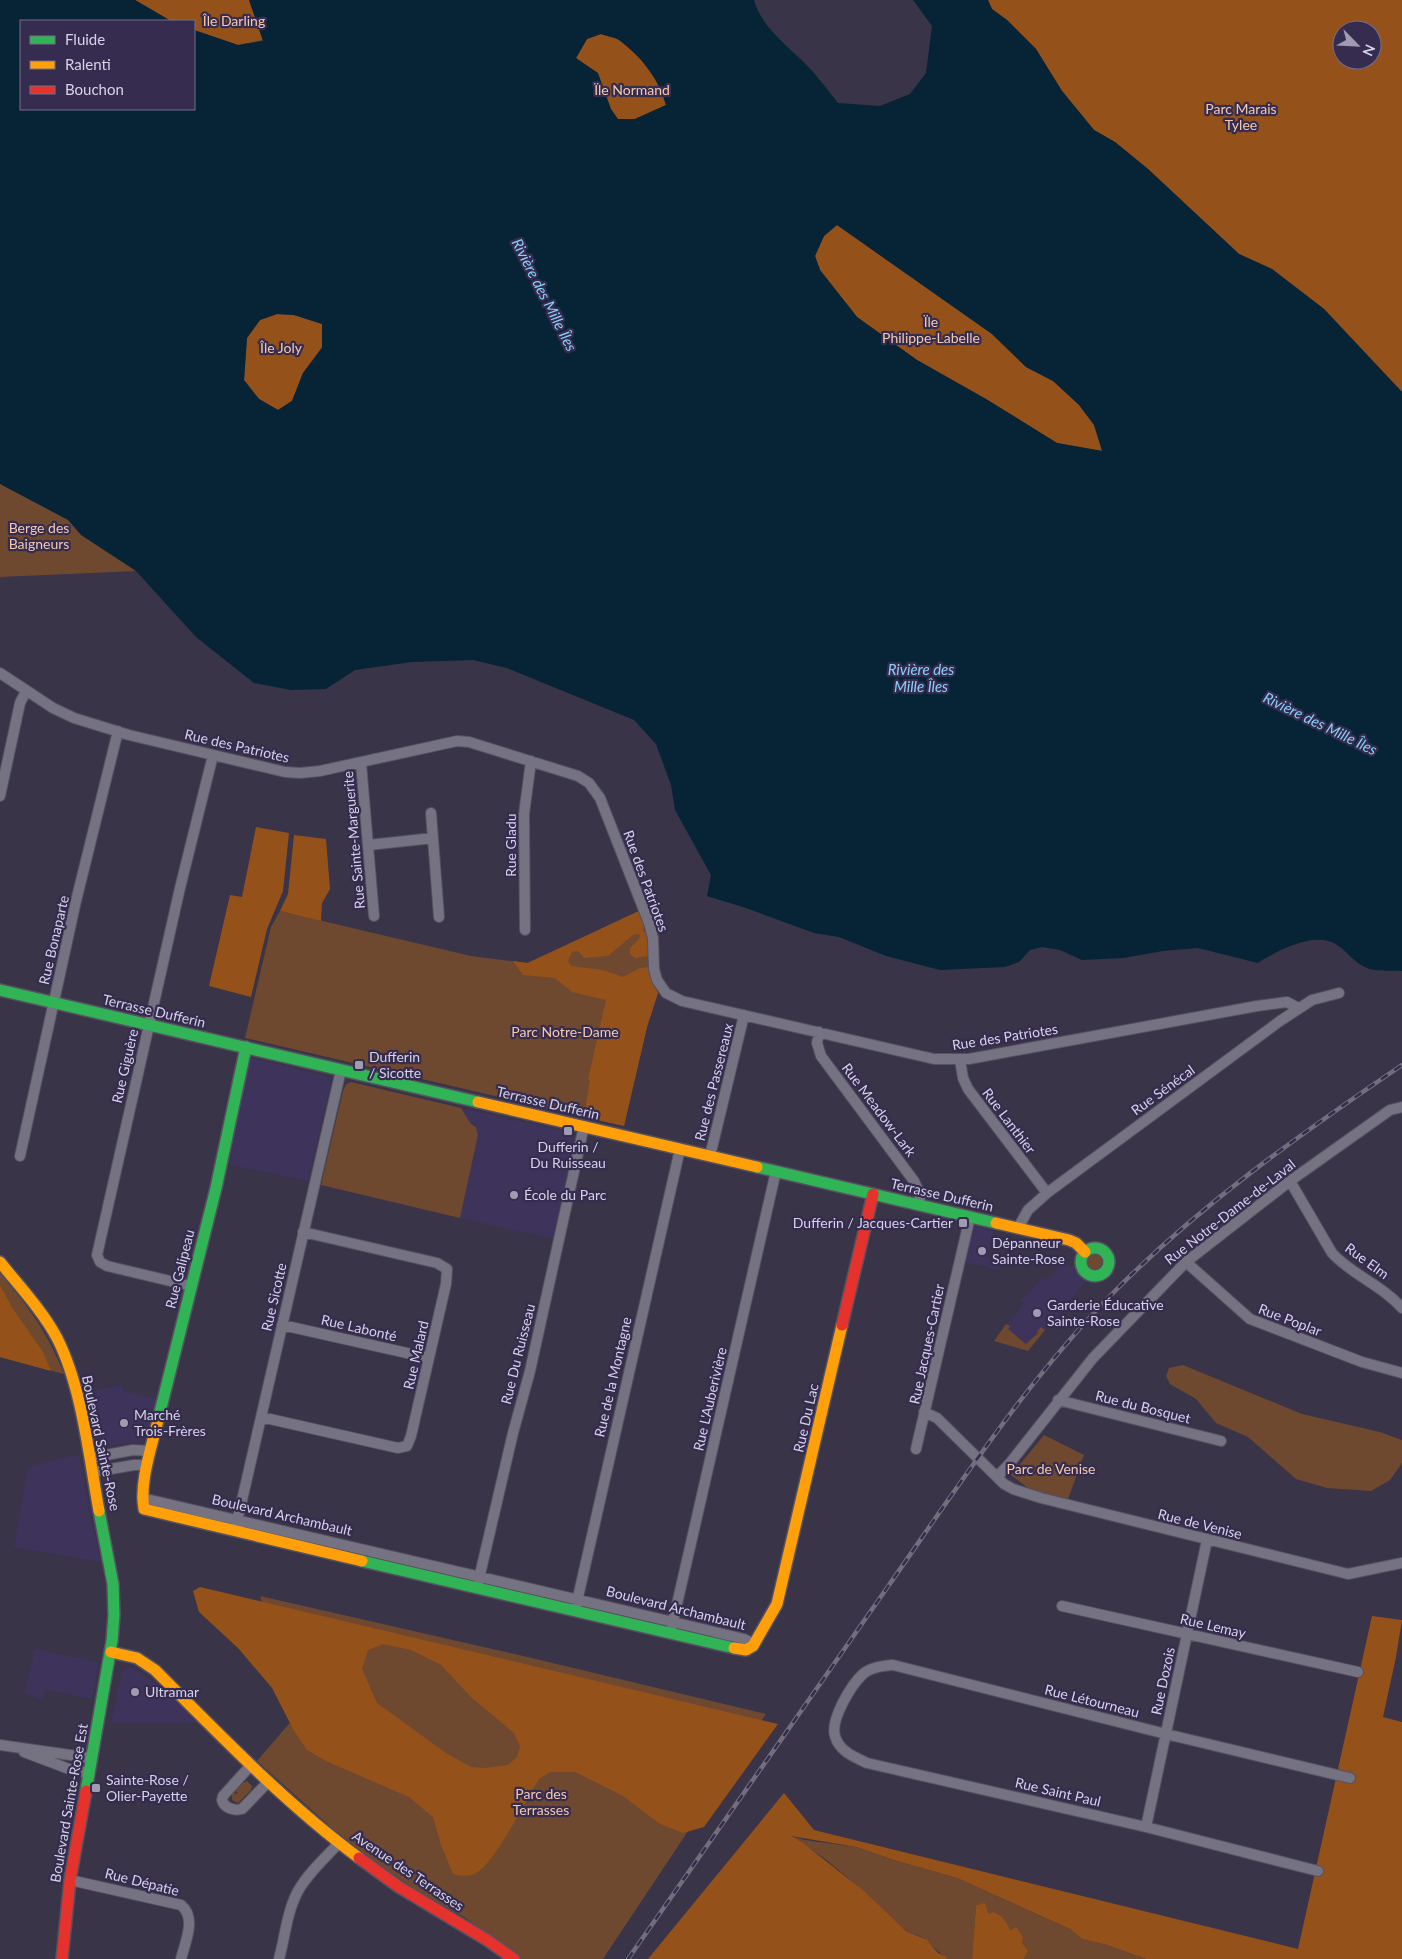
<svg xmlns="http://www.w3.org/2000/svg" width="1402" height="1959" viewBox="0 0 1402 1959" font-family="Lato,sans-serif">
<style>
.built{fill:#3e335a}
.green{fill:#6f4830}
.forest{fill:#95511a;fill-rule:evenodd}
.water{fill:#062435;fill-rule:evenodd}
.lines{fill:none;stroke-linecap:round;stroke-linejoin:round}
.street-casing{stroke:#555161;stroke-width:12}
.fast-casing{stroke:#555161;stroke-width:14}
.slow-casing{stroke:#555161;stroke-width:14}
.jam-casing{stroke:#555161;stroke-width:14}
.street{stroke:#757282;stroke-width:10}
.fast{stroke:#30b455;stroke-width:11}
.slow{stroke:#ff9f0a;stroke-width:11}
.jam{stroke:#e5322d;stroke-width:11}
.rail-casing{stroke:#726e7d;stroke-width:4.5}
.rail{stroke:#352c4f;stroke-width:2.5;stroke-dasharray:8;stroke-linecap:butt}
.poi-dot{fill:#9f9bb0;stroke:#352c4f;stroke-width:2}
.labels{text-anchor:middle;stroke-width:4.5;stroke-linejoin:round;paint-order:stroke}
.park-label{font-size:14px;fill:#f4c9ad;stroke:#352c4f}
.street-label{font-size:14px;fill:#d6d2e8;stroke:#352c4f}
.poi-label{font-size:14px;fill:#d6d2e8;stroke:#352c4f;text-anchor:start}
.water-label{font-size:15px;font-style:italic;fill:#88d0fa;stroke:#352c4f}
</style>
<rect width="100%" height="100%" fill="#393447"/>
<path class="built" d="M252,1058L326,1076L330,1081V1088L308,1181L226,1164L250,1059Z
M461,1108L573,1133V1149L553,1239L460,1218L478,1135L476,1127L471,1124Z
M973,1226L994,1231L987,1258L1002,1261L999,1270L965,1262Z
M1065,1262L1070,1267L1075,1263L1078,1272L1087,1280L1028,1351L994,1341L1024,1303L1020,1301L1043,1277L1047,1280Z
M123,1385V1391L158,1399L148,1435L142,1441L102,1447L98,1441L86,1392Z
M79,1454L87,1499L101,1562L14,1547L28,1467Z
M35,1649L99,1662L92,1699L46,1690L43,1700L24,1693Z
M132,1667L162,1688L197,1723H111L122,1670Z"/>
<path class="green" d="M0,468L136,571L0,577Z
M280,911L471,956L527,963L639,911L647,934L651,975L658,993L647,1027L624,1126L245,1038L271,927Z
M351,1082L461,1108L471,1124L476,1127L478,1135L460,1218L321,1185L343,1091L346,1084Z
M1086 1262a8 8 0 1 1 16 0a8 8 0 1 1-16 0Z
M0,1273C29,1308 47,1331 64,1374L0,1357Z
M1006,1324L1010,1326L1008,1329L1026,1344L1038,1333L1037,1332L1041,1327L1045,1330L1028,1351L994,1341Z
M1183,1365L1302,1414L1380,1432L1402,1440V1463L1390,1480L1371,1491L1327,1488L1296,1479L1248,1437L1216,1423L1196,1399L1170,1384L1166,1376L1169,1368Z
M1044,1435L1084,1455L1066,1505L1041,1498L1011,1475Z
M260,1596L519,1655L766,1714L603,1959H521L464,1917L419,1892L374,1861L333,1829L257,1761L294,1718Z
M247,1781L252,1786L251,1790L238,1803L232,1800V1794L234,1792L236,1794L238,1793L235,1791L243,1783Z
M787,1835L805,1840L856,1847L897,1861L957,1878L1070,1929L1082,1939L1107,1945L1146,1959H1024L1028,1950L1022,1943L1016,1927L1010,1930L987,1913L985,1904L976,1905L972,1959H946L948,1957C937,1953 936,1948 927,1941C921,1935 910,1934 904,1929C867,1896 832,1858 787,1835Z"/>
<path class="forest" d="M135,0H249L263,40L238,45L194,30V21H171Z
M988,0H1402V392L1324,309L1272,269L1239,254L1148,169L1115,142L1094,130L1062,91L1036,49L1007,20L992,9ZM1342,30H1372V60H1342Z
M600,34L618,39L640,58L659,84L666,105L635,119L618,120L576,58L587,39Z
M837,225L992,334L1026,367L1053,381L1079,404L1094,425L1103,451L1057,443L986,399L917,360L857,317L820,270L815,256L824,236Z
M277,314L294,315L322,324V347L303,373L292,401L278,410L259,399L244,380L247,338L260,320Z
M256,827L289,833L283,891L267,929L251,997L209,986L230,895L242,897Z
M294,835L326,839L330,889L322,903L321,921L280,911L288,894Z
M639,911L644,925L643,931L647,934L649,956L635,958L630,954V948L639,939L640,935L638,934L633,935L608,956L584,958L578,951L572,952L568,961L571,966L603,970L623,977L640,968L650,967L652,982L658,993L647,1027L624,1126L584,1117L590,1080L588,1079L606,1000L572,992L555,978L523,975L513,961L528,963Z
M0,1285L13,1309L43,1352L51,1371L0,1357Z
M200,1587L778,1724L704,1827L683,1833L660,1824L623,1796L575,1772H550L539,1779C526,1800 495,1863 476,1873C469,1877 461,1876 453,1874L441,1845L433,1817L409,1797L326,1761L307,1750L293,1729L272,1688L238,1648L199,1612L193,1591ZM383,1644L411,1650L441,1665L471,1697L514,1733L520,1747L517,1757L508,1765L485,1768L471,1767L446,1753L377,1703L362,1669L368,1650Z
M1372,1616L1402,1620L1396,1657L1383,1717L1402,1722V1959H1146L1107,1945L1082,1939L1070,1929L957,1878L897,1861L856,1847L791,1836L803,1843L864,1891L906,1931L927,1940L938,1953L948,1957L946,1959H648L784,1793L814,1830L1298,1949Z
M985,1903L988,1913L990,1914L993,1912C1003,1916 1006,1921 1010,1930L1016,1927L1023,1937L1022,1943L1028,1950L1024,1959H972L976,1905Z"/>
<path class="water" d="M0,0H135L171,21H21V109H194V30L238,45L263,41L249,0H754C762,30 793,49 813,72C822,82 830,93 838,103L880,106L910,94L926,73L932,26L913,0H988L992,9L1007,20L1036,49L1062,91L1094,130L1115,142L1148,169L1239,254L1272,269L1324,309L1402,392V971C1391,970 1377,972 1367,968C1354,963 1348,952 1337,945C1316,930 1276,951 1258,963L1198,948L1163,951L1123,958L1082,960L1060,950L1042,947L1030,950L1019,962L1005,967L940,970L886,956L839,937L814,933L746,908L707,896L711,875L675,810L671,785L656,744L634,720L507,668L473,660L412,662L355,670L326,689L291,690L254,683L196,637L136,571L81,535L68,520L0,484ZM601,34C606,36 614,37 619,40C641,56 659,79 666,105L635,119H618L611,109L598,73L576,58L587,39ZM837,225L992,334L1026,367L1053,381L1079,405L1094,425L1102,451L1057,443L986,399L917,360L857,317L820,270L815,256L824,236ZM277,314L294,315L322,324V348L303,373L292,401L278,410L259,399L244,380L247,338L260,320Z"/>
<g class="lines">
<g class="street-casing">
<path id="street" d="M0,673L53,708L74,718L129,735L285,772L300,773L320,771L457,741L469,742L578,776L589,783L600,798L649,923L653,938L654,969L657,980L666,993L682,1001L934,1059H969L1257,1006L1287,1002L1298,1008
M361,763L374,916
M0,796L20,703L26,691
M431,813L439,917
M369,845L433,838
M525,930L524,814L531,761
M819,1032L817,1043L821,1056L914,1181L920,1194L919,1205
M960,1060L963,1078L968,1089L1047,1193
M20,1156L76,901L118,731
M710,1156L744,1015
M1290,1181L1332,1253C1352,1275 1382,1285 1402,1308
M1018,1228L1028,1210L1047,1193L1280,1021L1312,1000L1339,993
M1186,1262L1250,1319L1362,1362L1402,1373
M191,1286L107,1266L100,1262L97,1255L180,888L213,755
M282,1325L429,1358
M1058,1400L1221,1441
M924,1412L937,1418L1004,1484L1013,1489L1041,1498L1348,1574L1402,1563
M261,1417L398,1448L407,1446L411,1436L446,1284L447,1269L437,1263L303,1232
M916,1449L970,1217
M90,1458L133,1450L150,1451
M93,1472L134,1465H147
M997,1477L1010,1463L1093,1358L1186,1262L1290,1181L1390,1110L1402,1107
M142,1498L673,1622L744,1639L754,1644
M236,1526L341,1070
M478,1583L513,1433L530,1371L584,1126
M576,1606L680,1149
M1062,1606L1358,1672
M672,1626L776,1171
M0,1745L91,1758
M24,1752L69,1769L88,1773
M251,1765L223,1796L222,1800C224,1808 234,1811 242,1809L269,1781
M1146,1827L1207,1540
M1318,1871L1146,1827L867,1763C854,1757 839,1751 835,1736C830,1720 851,1685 863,1674C871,1667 883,1666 893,1665L1166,1734L1350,1778
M70,1880L181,1905C197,1918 185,1942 181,1959
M279,1959C285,1937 287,1911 298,1891C308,1873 325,1858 339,1843"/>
</g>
<g class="fast-casing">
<path id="fast" d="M0,990L478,1102
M757,1167L996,1223
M1081 1262a14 14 0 1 1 28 0a14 14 0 1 1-28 0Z
M158,1420L216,1188L246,1047
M362,1561L734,1648
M86,1791L112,1641L114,1615L113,1584L99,1511"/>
</g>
<g class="slow-casing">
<path id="slow" d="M478,1102L757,1167
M996,1223L1069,1240L1076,1243L1085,1252
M0,1262C19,1286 42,1310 57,1338C82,1387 89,1457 99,1511
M158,1420C152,1446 139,1482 144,1509L362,1561
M734,1648L746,1650L753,1646L777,1604L842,1325
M111,1652L137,1658L155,1670C220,1735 285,1803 359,1858"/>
</g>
<g class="jam-casing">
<path id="jam" d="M842,1325L873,1194
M359,1858L399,1887L487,1940L514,1959
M62,1959L70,1880L86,1791"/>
</g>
<use href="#street" class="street"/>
<use href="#fast" class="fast"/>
<use href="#slow" class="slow"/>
<use href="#jam" class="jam"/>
<g class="rail-casing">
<path id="rail" d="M628,1959C715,1834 802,1710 889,1585C959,1485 1025,1383 1111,1295C1198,1206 1299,1135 1402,1065"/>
</g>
<use href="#rail" class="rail"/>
</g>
<g class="poi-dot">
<rect x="354" y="1060" width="10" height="10" rx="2.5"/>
<rect x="563" y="1126" width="10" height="10" rx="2.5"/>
<circle cx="514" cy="1195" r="5"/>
<rect x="958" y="1218" width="10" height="10" rx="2.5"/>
<circle cx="982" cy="1251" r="5"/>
<circle cx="1037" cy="1313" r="5"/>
<circle cx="124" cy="1423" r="5"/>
<circle cx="135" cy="1692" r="5"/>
<rect x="91" y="1783" width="10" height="10" rx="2.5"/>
</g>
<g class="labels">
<g class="park-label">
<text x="234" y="26">Île Darling</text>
<text x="632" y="95">Ïle Normand</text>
<text x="1241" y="114">Parc Marais<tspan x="1241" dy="16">Tylee</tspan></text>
<text x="931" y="327">Ïle<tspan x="931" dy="16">Philippe-Labelle</tspan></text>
<text x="281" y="353">Île Joly</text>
<text x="39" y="533">Berge des<tspan x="39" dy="16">Baigneurs</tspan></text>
<text x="565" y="1037">Parc Notre-Dame</text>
<text x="1051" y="1474">Parc de Venise</text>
<text x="541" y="1799">Parc des<tspan x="541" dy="16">Terrasses</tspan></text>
</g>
<g class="street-label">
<text transform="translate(237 746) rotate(13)" y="5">Rue des Patriotes</text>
<text transform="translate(354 840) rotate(-95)" y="5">Rue Sainte-Marguerite</text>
<text transform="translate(511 845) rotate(-90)" y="5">Rue Gladu</text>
<text transform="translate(646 881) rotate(70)" y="5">Rue des Patriotes</text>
<text transform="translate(54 940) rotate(-77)" y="5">Rue Bonaparte</text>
<text transform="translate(154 1011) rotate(13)" y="5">Terrasse Dufferin</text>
<text transform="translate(1005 1037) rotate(-9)" y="5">Rue des Patriotes</text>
<text transform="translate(125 1066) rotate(-77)" y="5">Rue Giguère</text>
<text transform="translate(714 1082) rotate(-76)" y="5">Rue des Passereaux</text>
<text transform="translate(1163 1090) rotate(-36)" y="5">Rue Sénécal</text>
<text transform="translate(548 1103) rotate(13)" y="5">Terrasse Dufferin</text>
<text transform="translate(879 1110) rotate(53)" y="5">Rue Meadow-Lark</text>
<text transform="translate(1009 1121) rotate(53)" y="5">Rue Lanthier</text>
<text transform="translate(942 1195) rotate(13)" y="5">Terrasse Dufferin</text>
<text transform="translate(1230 1212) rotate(-38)" y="5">Rue Notre-Dame-de-Laval</text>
<text transform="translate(1367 1261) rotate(36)" y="5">Rue Elm</text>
<text transform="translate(180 1269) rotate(-76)" y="5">Rue Galipeau</text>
<text transform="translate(274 1297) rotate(-77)" y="5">Rue Sicotte</text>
<text transform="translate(1290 1320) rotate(21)" y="5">Rue Poplar</text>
<text transform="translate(359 1328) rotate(13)" y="5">Rue Labonté</text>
<text transform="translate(927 1344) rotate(-78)" y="5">Rue Jacques-Cartier</text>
<text transform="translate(518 1354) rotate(-76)" y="5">Rue Du Ruisseau</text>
<text transform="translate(416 1355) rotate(-77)" y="5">Rue Malard</text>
<text transform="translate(613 1377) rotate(-77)" y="5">Rue de la Montagne</text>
<text transform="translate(710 1399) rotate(-77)" y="5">Rue L'Auberivière</text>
<text transform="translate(1143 1407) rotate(14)" y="5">Rue du Bosquet</text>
<text transform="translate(806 1418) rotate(-77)" y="5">Rue Du Lac</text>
<text transform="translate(101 1443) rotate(78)" y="5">Boulevard Sainte-Rose</text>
<text transform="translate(282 1515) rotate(13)" y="5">Boulevard Archambault</text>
<text transform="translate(1200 1524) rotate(14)" y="5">Rue de Venise</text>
<text transform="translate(676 1608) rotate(14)" y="5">Boulevard Archambault</text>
<text transform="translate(1213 1626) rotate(13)" y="5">Rue Lemay</text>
<text transform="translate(1163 1681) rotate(-78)" y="5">Rue Dozois</text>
<text transform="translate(1092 1701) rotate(14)" y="5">Rue Létourneau</text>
<text transform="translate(1058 1792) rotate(13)" y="5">Rue Saint Paul</text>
<text transform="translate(69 1803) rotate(-80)" y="5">Boulevard Sainte-Rose Est</text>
<text transform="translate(408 1871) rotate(34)" y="5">Avenue des Terrasses</text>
<text transform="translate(142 1882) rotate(14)" y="5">Rue Dépatie</text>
</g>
<g class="poi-label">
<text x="369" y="1062">Dufferin<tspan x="369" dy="16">/ Sicotte</tspan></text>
<text x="568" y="1152" text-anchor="middle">Dufferin /<tspan x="568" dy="16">Du Ruisseau</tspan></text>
<text x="524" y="1200">École du Parc</text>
<text x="953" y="1228" text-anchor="end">Dufferin / Jacques-Cartier</text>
<text x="992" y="1248">Dépanneur<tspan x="992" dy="16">Sainte-Rose</tspan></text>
<text x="1047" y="1310">Garderie Éducative<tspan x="1047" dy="16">Sainte-Rose</tspan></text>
<text x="134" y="1420">Marché<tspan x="134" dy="16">Trois-Frères</tspan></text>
<text x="145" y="1697">Ultramar</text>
<text x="106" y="1785">Sainte-Rose /<tspan x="106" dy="16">Olier-Payette</tspan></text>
</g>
<g class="water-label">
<text transform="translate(544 295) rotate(63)" y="5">Rivière des Mille Îles</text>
<text x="921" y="675">Rivière des<tspan x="921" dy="17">Mille Îles</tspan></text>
<text transform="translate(1320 724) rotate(26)" y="5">Rivière des Mille Îles</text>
</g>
</g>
<rect x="20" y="20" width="175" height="90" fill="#352c4f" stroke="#756e8c"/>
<rect x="30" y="36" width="25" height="8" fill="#30b455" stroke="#756e8c"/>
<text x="65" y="45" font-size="15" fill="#d6d2e8">Fluide</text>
<rect x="30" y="61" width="25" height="8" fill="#ff9f0a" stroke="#756e8c"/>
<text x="65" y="70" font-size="15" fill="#d6d2e8">Ralenti</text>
<rect x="30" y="86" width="25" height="8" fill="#e5322d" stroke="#756e8c"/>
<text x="65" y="95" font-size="15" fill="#d6d2e8">Bouchon</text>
<g transform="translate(1357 45) rotate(114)"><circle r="24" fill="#352c4f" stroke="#756e8c"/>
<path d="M0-4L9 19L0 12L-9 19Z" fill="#9f9bb0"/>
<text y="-8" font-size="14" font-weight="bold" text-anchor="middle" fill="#d6d2e8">N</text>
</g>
</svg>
